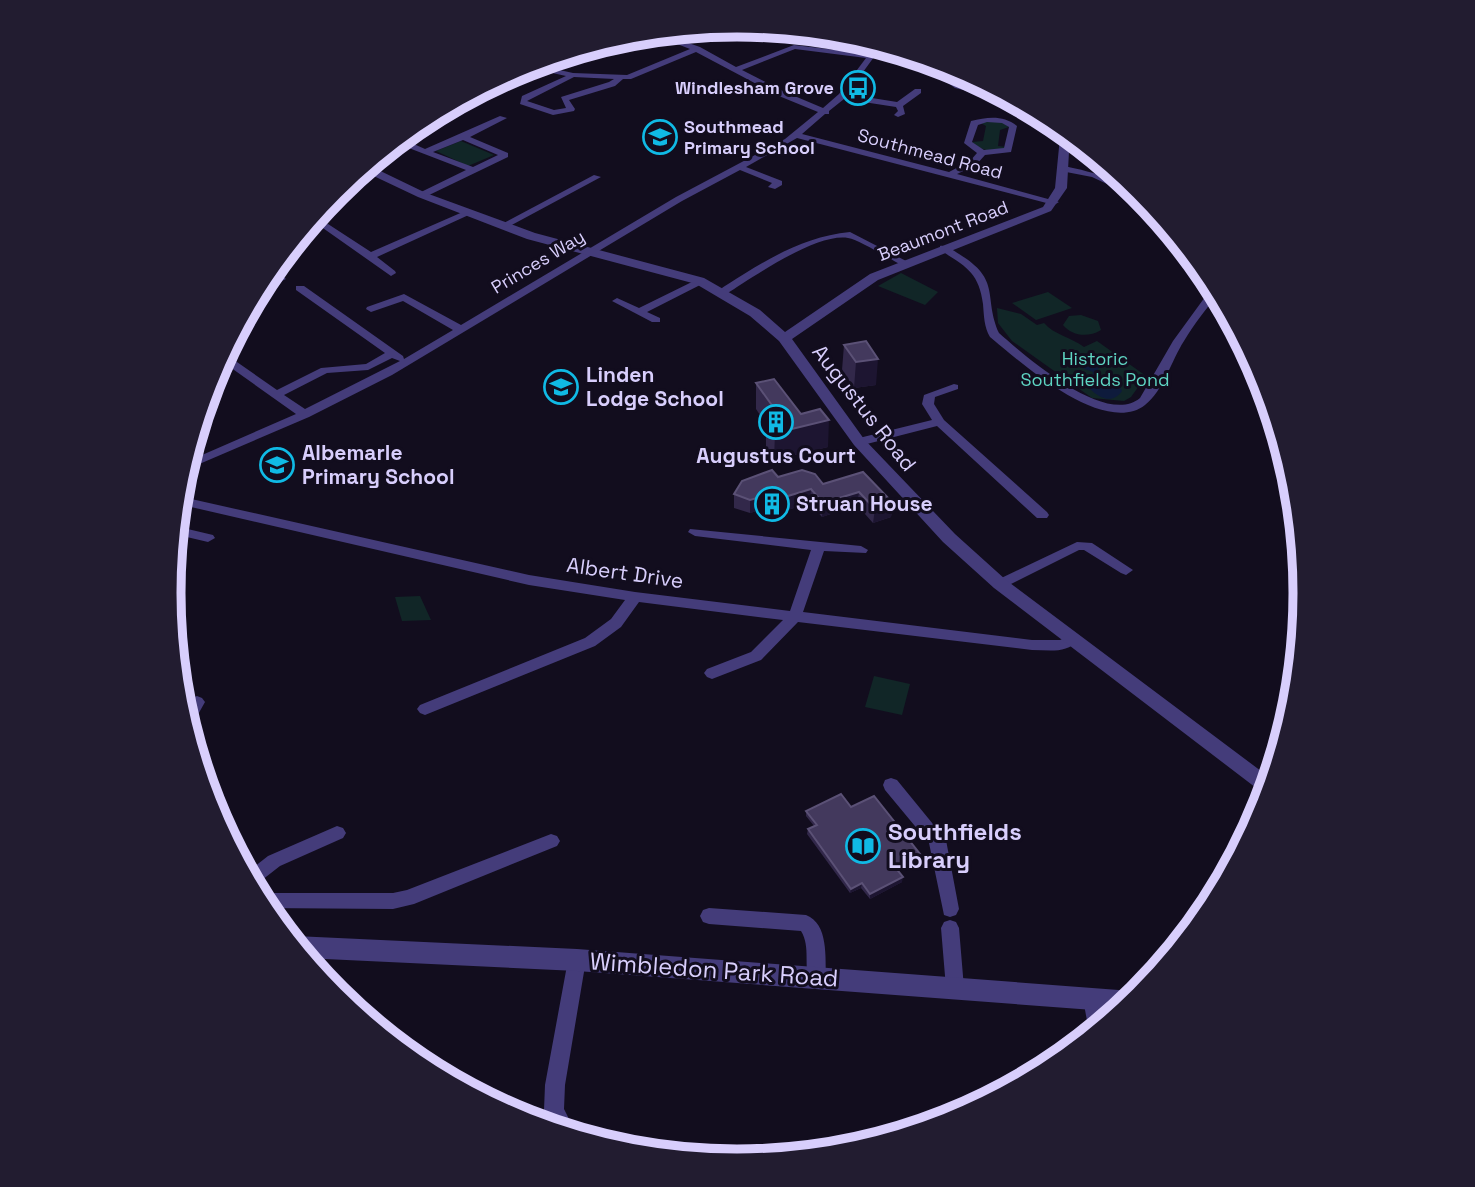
<svg xmlns="http://www.w3.org/2000/svg" width="1475" height="1187" viewBox="0 0 1475 1187" font-family="'Space Grotesk',sans-serif">
<style>
.green{fill:#112627}
.water{fill:#0e1b3c}
.lines{fill:none;stroke-linecap:round;stroke-linejoin:round}
.minor{fill:#443c7a;fill-rule:evenodd}
.tertiary{fill:#443c7a;fill-rule:evenodd}
.wall{fill:#32284a}
.shaded-wall{fill:#1d1531}
.building{fill:#43395d;stroke:#5b5176;stroke-width:2}
.labels{text-anchor:middle;stroke-width:6;stroke-linejoin:round;paint-order:stroke}
.far-poi-label{font-size:18px;font-weight:bold;fill:#d8cefc;stroke:#120d1e;text-anchor:end}
.far-street-label{font-size:18px;fill:#d8cefc;stroke:#120d1e}
.far-park-label{font-size:18px;fill:#5fd6c4;stroke:#120d1e}
.poi-label{font-size:21px;font-weight:bold;fill:#d8cefc;stroke:#120d1e;text-anchor:start}
.street-label{font-size:21px;fill:#d8cefc;stroke:#120d1e}
.near-poi-label{font-size:24px;font-weight:bold;fill:#d8cefc;stroke:#120d1e;text-anchor:start}
.near-street-label{font-size:24px;fill:#d8cefc;stroke:#120d1e}
.rim{fill:none;stroke:#d8cefc;stroke-width:9}
</style>
<rect width="100%" height="100%" fill="#120d1e"/>
<path class="green" d="M984,121L1002,122L1009,127L1000,130L998,146L1007,147C997,154 980,151 972,142L983,141L986,126L979,122Z
M461,141L494,155L468,166L436,151Z
M901,273L938,292L925,305L878,286Z
M1048,292L1072,308L1036,320L1012,303Z
M997,308L1021,314L1037,325L1044,323C1053,334 1072,338 1084,347L1097,341L1146,376L1131,397L1124,401L1092,398L1012,341L998,323Z
M1081,315L1098,321L1101,330C1088,338 1072,336 1063,325L1069,316Z
M420,596L431,620L402,621L395,597Z
M874,676L910,684L902,715L865,707Z"/>
<path class="water" d="M1096,357L1103,364L1097,370L1102,377L1120,387L1122,391C1113,404 1100,399 1090,389L1093,372L1060,360L1085,365Z"/>
<g class="lines">
<path class="minor" d="M734,25L743,29L740,31L725,26Z
M657,32L700,47L736,67L794,45L869,54L876,44L882,46L847,94L897,102L915,89H921V93L903,106L905,114L898,117L894,115L898,111L896,107L844,99L829,111V114H825L802,134L949,172L970,161L977,153L964,143L971,121C988,117 1003,115 1017,126L1011,152L985,155L976,165L957,174L1059,202L1054,205L797,138L746,167L782,181V185L775,189L768,187L772,183L740,170L682,201L392,375L309,417L183,471L186,462L296,414L220,360L224,353L277,390L321,368L366,364L385,353L296,290V286H304L403,356L404,359L453,330L403,301L371,312L366,309L367,307L404,294L461,325L676,197L785,139L818,112L779,96L696,52L631,79H623L615,86L569,100L575,109L574,111L553,115L520,104L522,96L566,76L539,70L419,127H414L436,113L534,65L572,52V55L546,67L573,73L627,75L690,49L649,33ZM795,49L866,58L839,94L823,108L785,92L742,70ZM574,77L614,79L609,82L561,97L566,108L554,110L527,101ZM987,122L1002,123L1009,127L1004,148L984,150L972,142L978,125ZM392,358L400,361L305,409L284,395L327,373L368,370Z
M944,64L950,66L946,75L960,84L993,90L1024,105L955,88L938,76Z
M500,116L507,118L470,137L508,153V157L425,197H419V193L466,170L401,145V141H407L425,149ZM463,140L498,155L473,167L433,152Z
M1064,166C1093,172 1132,182 1152,205L1092,177L1061,171L1060,169Z
M594,175L601,177L506,228L498,226Z
M321,209L325,212L323,214H317Z
M465,211L473,213L377,257L395,271L396,273L391,276L320,226L328,224L371,252Z
M850,232L910,263L902,265C889,259 860,240 848,238C816,233 753,277 726,294L717,292C725,285 735,280 744,274C778,253 810,236 850,232Z
M940,246C947,245 952,250 959,254C1002,280 983,297 999,333C1025,356 1106,427 1140,398L1173,341L1213,286L1219,293C1207,308 1194,324 1184,341C1171,361 1164,390 1145,405C1104,437 1020,362 990,337C984,327 984,316 983,304C979,272 965,266 940,250Z
M273,269L286,279L257,292L261,284L274,279L267,274Z
M700,278L704,279V283L647,312L660,318V322H652L612,301L617,298L639,308Z
M954,384L958,385V389L935,397L934,404L944,420L1047,512L1049,515L1047,518H1037L937,426L859,446L853,442L855,439L932,420L922,404L924,395Z
M178,496L529,575L635,592L790,611L811,550L695,536L688,532L690,529L861,546L868,550L866,553L824,551L803,612L1032,640H1060L1071,635L1076,636L1078,640C1067,654 1049,650 1032,650L798,622L761,660L712,679L707,677L704,673L707,669L751,652L783,620L639,602L621,627L595,646L425,715L420,713L417,709L420,705L585,638L611,619L625,600L529,585L178,504Z
M175,526L213,535L215,538L208,542L174,534Z
M1077,542L1092,543L1133,570L1126,575L1121,573L1084,550H1079L1005,587H995L993,584L995,581Z
M197,696L202,698L205,702L191,727L187,729L182,714L192,698Z
M891,778L897,780L946,840L959,909L956,915L950,917L944,915L929,843L885,790L883,785L885,780Z
M337,826L343,828L346,833L343,838L280,866L253,887L245,874L268,856Z
M551,834L557,836L560,841L557,846L414,904L393,909L263,908L256,893H393L407,890Z
M709,908L806,915C829,924 825,958 826,978L824,984L817,987L810,984C803,967 811,947 801,931L709,924L703,922L700,916L703,910Z
M950,920L956,922L959,928L964,988L962,994L955,997L948,994L946,988L941,928L944,922Z
M577,951L584,954L586,960L565,1085L564,1109L576,1133L575,1136L553,1129L544,1110L545,1085L568,960L570,954Z
M1093,990L1100,993L1106,1024L1090,1037L1083,999L1086,993Z"/>
<path class="tertiary" d="M1061,127L1070,134L1067,188L1051,211L878,280L792,339L864,439L955,534L1006,580L1273,780L1268,797L994,588L943,542L854,445L779,341L750,316L696,284L527,239L418,197L361,170L368,165L426,193L535,233L704,278L760,310L785,332L870,274L1043,207L1055,188Z
M295,936L577,949L1132,991L1141,995L1120,1012L577,971L304,958L288,939Z"/>
</g>
<path class="wall" d="M844,345L876,385L854,388L842,370Z
M756,383L828,447L774,460L766,448V424L756,409Z
M863,472L893,503L891,517L873,523L857,505L822,517L810,503L778,513L773,506L750,513L734,508V494L778,477L823,484Z
M851,807L919,858L897,870L902,882L870,899L861,888L850,893L807,834L808,829L814,826L806,816V811Z"/>
<path class="shaded-wall" d="M878,359L876,385L854,388L856,362Z
M829,420L828,447L774,460L775,433Z
M811,489L810,503L778,513V499Z
M859,492L857,505L822,517L823,503Z
M774,493L773,506L750,513V500Z
M893,503L891,517L873,523L875,509Z
M920,854L919,858L894,871L895,867Z
M903,877L902,882L870,899V894Z
M862,883L861,888L850,893L851,889Z"/>
<path class="building" d="M866,341L878,359L856,362L844,345Z
M774,379L801,414L820,409L829,420L775,433L767,422L781,418L756,383Z
M772,470L778,477L802,470L815,474L823,484L863,472L893,503L875,509L859,492L823,503L811,489L778,499L774,493L750,500L734,494L742,481Z
M841,794L851,807L874,796L920,854L895,867L903,877L870,894L862,883L851,889L808,829L817,825L806,811Z"/>
<defs>
<g id="bus-ring" transform="scale(1.75)"><circle r="9.5" fill="#120d1e" stroke="#10bae5" stroke-width="1.5"/><path d="M-5-6H5V4H4V6H2V4H-2V6H-4V4H-5ZM-3.5-4V0h7V-4ZM-3.5 1.2v1.5H-2V1.2ZM2 1.2v1.5H3.5V1.2Z" fill="#10bae5"/></g>
<g id="school-ring" transform="scale(1.75)"><circle r="9.5" fill="#120d1e" stroke="#10bae5" stroke-width="1.5"/><path d="M0-5L7-2L0 1L-7-2ZM-4 1L0 2.5L4 1V4Q0 6-4 4Z" fill="#10bae5"/></g>
<g id="building-ring" transform="scale(1.75)"><circle r="9.5" fill="#120d1e" stroke="#10bae5" stroke-width="1.5"/><path d="M-4-6H4V6H1V3H-1V6H-4ZM-2.5-4.3h1.7v1.8h-1.7ZM.8-4.3h1.7v1.8H.8ZM-2.5-1h1.7V.8h-1.7ZM.8-1h1.7V.8H.8Z" fill="#10bae5"/></g>
<g id="library-ring" transform="scale(1.75)"><circle r="9.5" fill="#120d1e" stroke="#10bae5" stroke-width="1.5"/><path d="M-6-4Q-3-5.5-.7-3.5V5Q-3 3-6 4ZM6-4Q3-5.5 .7-3.5V5Q3 3 6 4Z" fill="#10bae5"/></g>
</defs>
<g fill-rule="evenodd">
<use href="#bus-ring" x="858" y="88"/>
<use href="#school-ring" x="660" y="137"/>
<use href="#school-ring" x="561" y="387"/>
<use href="#building-ring" x="776" y="422"/>
<use href="#school-ring" x="277" y="465"/>
<use href="#building-ring" x="772" y="504"/>
<use href="#library-ring" x="863" y="846"/>
</g>
<g class="labels">
<g class="far-poi-label">
<text x="834" y="94">Windlesham Grove</text>
<text x="684" y="133" text-anchor="start">Southmead<tspan x="684" dy="21">Primary School</tspan></text>
</g>
<g class="far-street-label">
<text transform="translate(930 154) rotate(15)" y="6">Southmead Road</text>
<text transform="translate(943 231) rotate(-21)" y="6">Beaumont Road</text>
<text transform="translate(538 262) rotate(-31)" y="6">Princes Way</text>
</g>
<g class="far-park-label">
<text x="1095" y="365">Historic<tspan x="1095" dy="21">Southfields Pond</tspan></text>
</g>
<g class="poi-label">
<text x="586" y="382">Linden<tspan x="586" dy="24">Lodge School</tspan></text>
<text x="302" y="460">Albemarle<tspan x="302" dy="24">Primary School</tspan></text>
<text x="776" y="463" text-anchor="middle">Augustus Court</text>
<text x="796" y="511">Struan House</text>
</g>
<g class="street-label">
<text transform="translate(864 408) rotate(52)" y="7">Augustus Road</text>
<text transform="translate(625 573) rotate(8)" y="7">Albert Drive</text>
</g>
<g class="near-poi-label">
<text x="888" y="840">Southfields<tspan x="888" dy="28">Library</tspan></text>
</g>
<g class="near-street-label">
<text transform="translate(714 970) rotate(4)" y="8">Wimbledon Park Road</text>
</g>
</g>
<path d="M0 0H1475V1187H0ZM181 593a556 556 0 1 1 1112 0a556 556 0 1 1-1112 0Z" fill="#221c30" fill-rule="evenodd"/>
<path class="rim" d="M181 593a556 556 0 1 1 1112 0a556 556 0 1 1-1112 0Z"/>
</svg>
